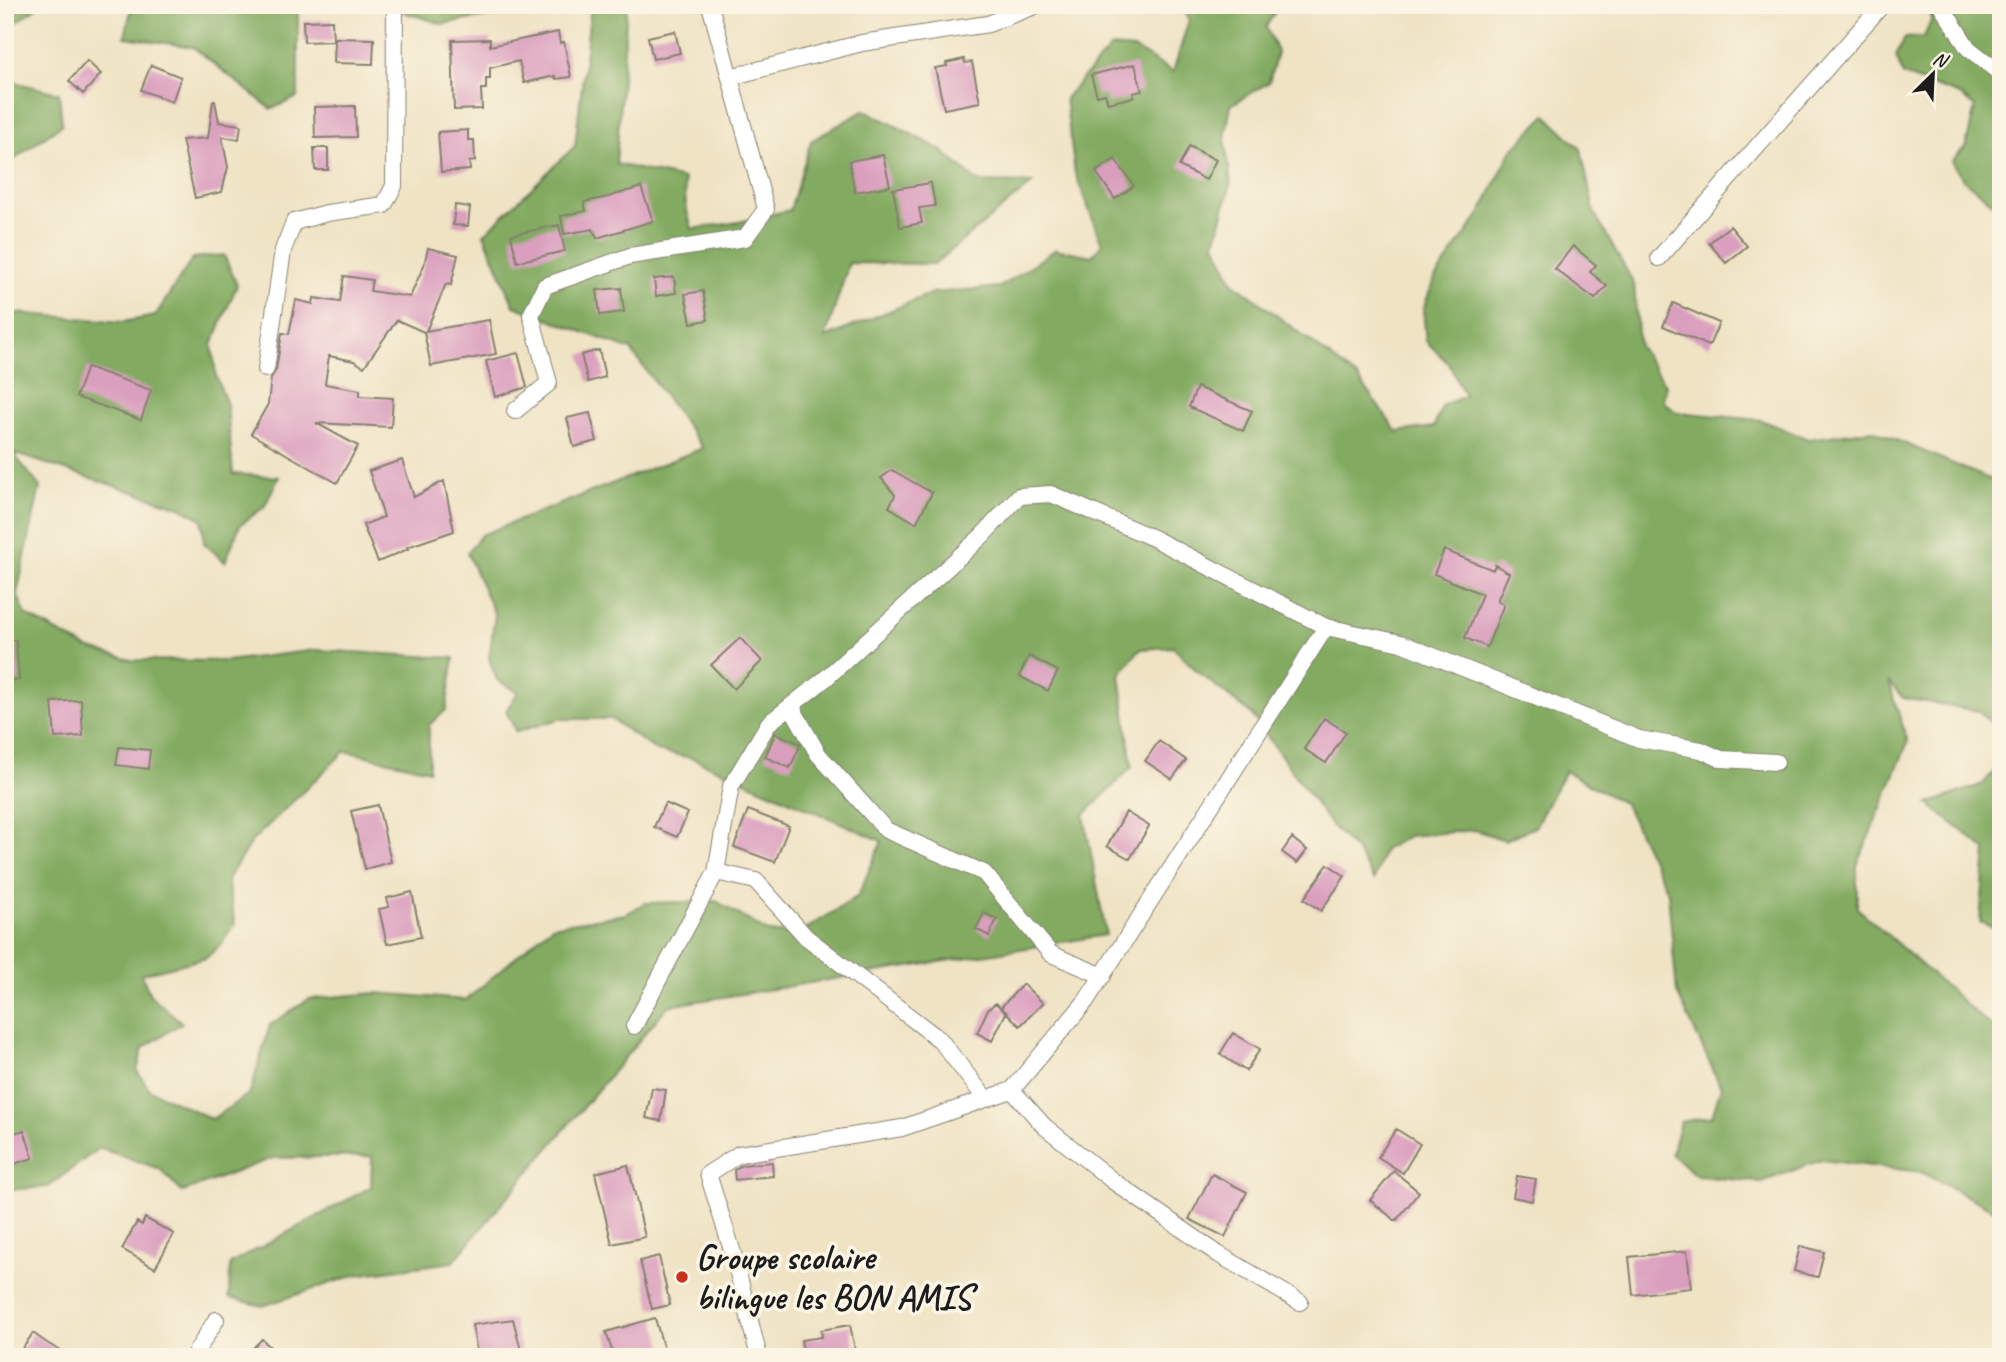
<svg xmlns="http://www.w3.org/2000/svg" width="2006" height="1362" viewBox="0 0 2006 1362" font-family="Caveat,sans-serif">
<style>
.forest{fill:#82aa61;stroke:#4f633e;stroke-width:2}
.building{fill:#da9ebe}
.lines{fill:none;stroke-linecap:round;stroke-linejoin:round}
.street-casing{stroke:#868070;stroke-width:18}
.street{stroke:#fff;stroke-width:16}
.poi-dot{fill:#c8321e;stroke:#fcf5e5;stroke-width:2.5}
.labels{text-anchor:middle;stroke-width:7;stroke-linejoin:round;paint-order:stroke}
.poi-label{font-size:35px;font-weight:bold;fill:#1c1c1c;stroke:#fcf5e5;text-anchor:start}
</style>
<rect width="100%" height="100%" fill="#fcf5e5"/>
<filter id="ink" filterUnits="userSpaceOnUse"><feTurbulence type="fractalNoise" baseFrequency=".0143" numOctaves="2"/><feDisplacementMap in="SourceGraphic" scale="14" xChannelSelector="R" yChannelSelector="G"/><feConvolveMatrix kernelMatrix="1 2 1 2 8 2 1 2 1" color-interpolation-filters="sRGB"/></filter>
<filter id="wash" filterUnits="userSpaceOnUse"><feTurbulence type="fractalNoise" baseFrequency=".00686" numOctaves="4" result="noise"/><feDisplacementMap in="SourceGraphic" scale="28" xChannelSelector="R" yChannelSelector="G"/><feGaussianBlur stdDeviation="1.57" result="paint"/><feColorMatrix in="noise" values="0 0 0 0 0 0 0 0 0 0 0 0 0 0 0 0 0 1.4 0 .05"/><feComposite in="paint" operator="in"/></filter>
<g filter="url(#wash)">
<rect width="100%" height="100%" fill="#efe3c4"/>
<path class="forest" d="M5,5H40L5,31Z
M132,5H298V97L271,109L193,47L125,37Z
M381,5H561L442,24Z
M591,5H627L616,164L684,179L686,207L692,229L739,222L790,210L811,141L865,110L940,149L978,182L1033,183L934,264L849,263L825,338L932,293L1000,287L1056,249L1092,256L1102,244L1075,173L1065,98L1111,47L1135,49L1173,72L1189,20L1182,5H1279L1266,27L1277,52L1269,82L1231,105L1225,138L1231,183L1215,243L1233,282L1358,378L1397,432L1434,427L1443,405L1465,396L1449,364L1426,341L1423,309L1435,278L1482,211L1511,151L1546,115L1581,149L1594,212L1634,284L1639,346L1666,386L1663,401L1676,412L1761,420L1808,439L1873,430L2001,484V733L1979,711L1903,698L1888,681L1908,742L1857,865V908L1988,1024L2001,1032V1214L1921,1172L1821,1160L1762,1182L1697,1176L1671,1154L1680,1122L1712,1116L1721,1087L1677,993L1668,893L1625,804L1565,771L1535,827L1505,840L1475,830L1408,836L1384,850L1374,880L1357,852L1331,825L1252,715L1197,671L1173,647L1140,649L1120,674L1132,767L1084,815L1106,935L668,1006L453,1262L355,1275L263,1306L229,1298L230,1264L371,1187L372,1156L273,1158L182,1192L160,1169L99,1148L48,1187L5,1190V312L123,322L155,316L193,258L224,255L237,285L212,345L216,376L227,405L233,474L279,477L264,507L240,525L225,562L204,543L202,519L180,507L13,453L40,487L17,594L26,615L87,648L131,660L226,661L316,650L454,658L446,710L429,725V770L345,751L251,842L227,880L235,924L222,943L206,958L141,974L150,995L182,1023L143,1048L137,1071L150,1090L212,1119L250,1093L270,1025L309,999L376,993L466,1000L552,926L626,914L645,903L716,901L768,932L797,935L858,896L882,841L692,758L657,751L611,719H559L516,732L506,711L518,692L497,680L489,659L495,615L467,553L481,535L703,448L631,350L514,306L484,234L575,146Z
M1927,5H2001V210L1963,179L1952,161L1966,146L1975,107L1960,95L1903,75L1896,56L1905,38L1924,37L1932,19Z
M5,80L59,93L62,124L5,166Z
M2001,763V931L1980,922L1986,850L1928,804L1983,784Z"/>
<g id="blocks">
<path class="building" d="M332,20L333,41L304,42L303,21Z
M675,31L680,53L653,59L648,37Z
M558,32L560,43L564,42L571,77L556,79L555,76L524,83L519,61L490,68V79H486V89H481L482,109L454,110L452,40L490,39V46Z
M335,38L374,39L373,64L334,63Z
M964,59L965,63L972,62L980,102L944,109L935,68L947,66L946,63Z
M87,61L101,74L83,94L69,81Z
M1135,64L1142,91L1133,93L1134,97L1108,103L1105,94L1097,96L1091,75Z
M151,65L181,77L172,102L141,90Z
M213,101H215L219,122L241,125L239,139L222,137L228,167L222,192L195,198L182,140L208,138Z
M355,106L356,137L315,138L314,107Z
M468,130V140H474L475,161L469,162L470,170L441,172L438,132Z
M1189,146L1216,160L1206,180L1179,166Z
M314,148H328V170H315Z
M883,155L890,186L855,192L849,161Z
M1115,159L1134,186L1115,199L1096,172Z
M931,183L935,206L919,208L922,223L900,227L893,189Z
M641,187L653,221L597,238L593,229L564,234L561,216L586,211L584,202L608,197Z
M455,205L470,207L468,226L453,225Z
M559,225L565,251L517,262L511,235Z
M1730,226L1747,246L1726,263L1709,243Z
M1573,246L1596,265L1590,272L1607,286L1595,299L1555,269Z
M428,248L458,255L451,285L446,284L426,331L489,320L496,354L431,366L424,332L397,320L364,367L354,361L329,356L325,384L360,390V396L393,398L391,427L316,423L358,446L337,483L251,434L268,404L271,378L276,370L282,333L289,334L296,300L313,304L314,298L340,302L344,276L372,280L370,291L410,297L424,265Z
M674,277L676,293L656,296L654,279Z
M621,288L624,312L600,315L597,290Z
M703,291L708,320L691,323L685,294Z
M1673,303L1719,323L1709,346L1663,326Z
M599,350L605,377L588,382L581,355Z
M518,353L527,387L495,397L486,361Z
M87,367L151,390L141,420L76,397Z
M1197,387L1252,411L1243,431L1189,407Z
M590,413L597,441L574,447L567,418Z
M402,460L414,497L444,481L454,531L407,547L408,549L378,562L363,525L384,517L369,471Z
M892,470L932,493L916,523L889,507L895,495L881,478Z
M1444,550L1493,570L1495,565L1509,573L1497,601L1504,604L1487,647L1465,638L1482,594L1434,574Z
M740,638L762,661L734,689L711,665Z
M5,640H16L19,680L5,681Z
M1029,656L1058,671L1048,691L1019,676Z
M81,700L83,736L55,738L52,702Z
M1324,718L1346,732L1326,763L1304,749Z
M775,733L801,744L790,768L765,757Z
M1159,741L1186,760L1172,779L1145,761Z
M119,747L150,750L148,769L116,765Z
M665,803L688,813L677,837L654,827Z
M378,805L391,862L365,869L351,811Z
M748,810L789,826L775,862L734,847Z
M1126,812L1149,826L1130,859L1107,846Z
M1292,838L1307,850L1297,863L1282,852Z
M1328,864L1345,876L1321,911L1304,899Z
M412,892L421,937L387,944L379,909L389,907L387,898Z
M984,913L997,919L989,936L976,929Z
M1023,984L1043,1003L1020,1026L1001,1007Z
M996,1003L1006,1013L992,1041L977,1033L988,1009Z
M1233,1033L1260,1049L1246,1071L1220,1054Z
M652,1088L666,1090L661,1121L646,1118Z
M1396,1129L1420,1144L1403,1173L1378,1157Z
M24,1130L33,1158L5,1167V1136Z
M772,1162L773,1176L735,1180L734,1170L742,1165Z
M628,1165L645,1237L612,1244L595,1173Z
M1394,1171L1419,1192L1396,1221L1370,1200Z
M1212,1174L1247,1192L1225,1237L1189,1219Z
M1517,1176L1536,1179L1532,1201L1513,1197Z
M145,1218L174,1234L155,1268L122,1249L137,1222L142,1225Z
M1800,1246L1824,1252L1818,1277L1794,1271Z
M1687,1251L1691,1288L1633,1295L1629,1257Z
M659,1256L670,1305L652,1309L640,1261Z
M655,1318L666,1357H614L606,1332Z
M513,1319L521,1350L478,1357L472,1325Z
M850,1325L855,1349L804,1357L801,1340L822,1337L821,1330Z
M33,1333L47,1343L71,1357H17Z
M262,1339L280,1357H244Z"/>
</g>
</g>
<g filter="url(#ink)">
<use href="#blocks" fill-opacity="0" stroke="#868070" stroke-width="2"/>
<g class="lines">
<g class="street-casing">
<path id="street" d="M1941,5L1968,48L2001,74
M730,77L862,43L988,24L1037,5
M1659,258L1882,5
M266,369L283,250L294,222L327,213L384,205L394,186L395,5
M515,411L549,383L531,315L545,286L630,256L745,238L766,209L710,5
M791,706L818,754L886,830L984,873L1051,954L1103,976
M716,872L756,881L806,937L940,1040L986,1099
M634,1026L716,872L731,786L769,723L825,679L982,536L1019,496L1051,494L1153,538L1326,627L1401,643L1639,739L1701,750L1721,759L1776,762
M1012,1090L1044,1126L1113,1181L1218,1254L1300,1302
M193,1357L216,1320
M759,1357L733,1253L708,1174L739,1154L902,1128L1012,1090L1086,1001L1326,627"/>
</g>
<use href="#street" class="street"/>
</g>
</g>
<circle class="poi-dot" cx="682" cy="1277" r="7"/>
<g class="labels">
<g class="poi-label">
<text x="696" y="1269">Groupe scolaire<tspan x="696" dy="40">bilingue les BON AMIS</tspan></text>
</g>
</g>
<rect width="2006" height="1362" fill="none" stroke="#fcf5e5" stroke-width="28"/>
<g transform="translate(1933 74) rotate(24)" stroke="#fcf5e5" stroke-width="5" paint-order="stroke">
<path d="M0-5L12 26L0 18L-12 26Z" fill="#1c1c1c"/>
<text y="-10" font-size="19" font-weight="bold" text-anchor="middle" fill="#1c1c1c">N</text>
</g>
</svg>
